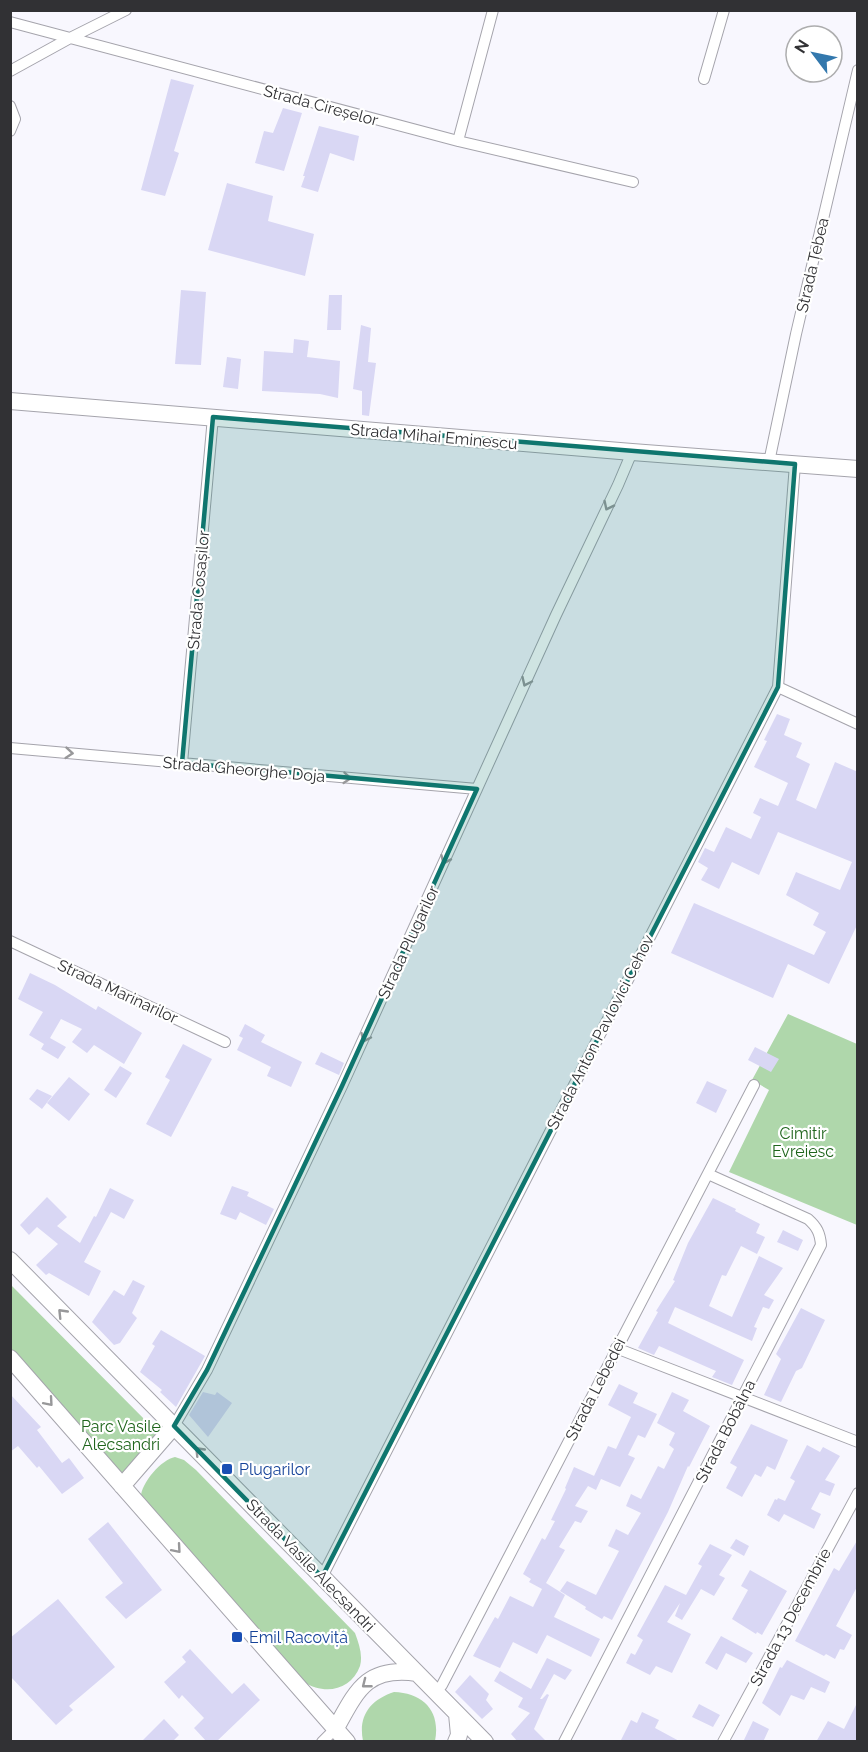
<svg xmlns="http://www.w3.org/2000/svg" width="868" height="1752" viewBox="0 0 868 1752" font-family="Raleway,sans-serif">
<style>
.green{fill:#afd7ab}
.building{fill:#d9d7f4}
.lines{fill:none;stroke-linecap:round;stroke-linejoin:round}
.street-casing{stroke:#a5a4ac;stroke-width:12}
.secondary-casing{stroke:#a5a4ac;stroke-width:18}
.street{stroke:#fff;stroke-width:10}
.secondary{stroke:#fff;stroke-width:16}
.oneway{stroke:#98989a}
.marked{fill:#0f766e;fill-opacity:0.2;stroke:#0f766e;stroke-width:4.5;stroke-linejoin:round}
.transit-dot{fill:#1a4fb4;stroke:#fff;stroke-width:2}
.labels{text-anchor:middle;stroke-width:4.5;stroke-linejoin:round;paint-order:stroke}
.street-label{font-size:16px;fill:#313134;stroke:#fff}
.park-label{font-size:16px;fill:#1e641b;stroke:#fff}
.transit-label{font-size:16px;fill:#164399;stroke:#fff;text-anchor:start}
</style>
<rect width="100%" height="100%" fill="#f8f7fe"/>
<path class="green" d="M788,1014L857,1044V1225L729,1172L769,1090L752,1080Z
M10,1284L155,1430V1439L126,1474L120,1473L11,1351Z
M175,1457L184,1460L196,1470L355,1633C359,1644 363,1655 360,1666C351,1691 324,1695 304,1682L141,1497C141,1483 162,1459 175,1457Z
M394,1692C423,1693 441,1711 435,1741H363C358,1716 370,1700 394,1692Z"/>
<path class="building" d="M171,79L194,85L174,151L179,153L165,196L141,190Z
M283,108L302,113L284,171L255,163L264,131L273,133Z
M319,126L359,136L354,161L330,153L318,192L301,187L305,176H303Z
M227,183L273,196L268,221L314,234L305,276L208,250Z
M181,290L206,292L201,365L175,364Z
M329,295H342L341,330H327Z
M361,325L371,328L368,362L376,363L369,416L362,415V391L353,389Z
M294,339L309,341L307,357L340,361L338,398L320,394L262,391L264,351L293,353Z
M227,357L241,359L238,389L223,387Z
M777,714L790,719L784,735L802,743L796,757L810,764L796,800L816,809L835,762L858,772V923L829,984L788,964L773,998L671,953L694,903L814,955L826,932L813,925L819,913L786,895L796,872L840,890L852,862L778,832L759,875L732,862L719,889L701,880L708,868L698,862L705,848L714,852L726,827L751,839L761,817L753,813L760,798L778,806L788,783L754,767L767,741L764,740Z
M30,973L55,985L96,1010L98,1006L142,1033L124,1064L94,1045L87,1053L72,1042L82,1029L61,1019L50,1038L66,1047L58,1059L41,1049L44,1044L29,1035L43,1012L18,999Z
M245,1024L265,1035L261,1042L302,1062L291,1087L267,1076L271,1067L237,1050L243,1038L239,1036Z
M183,1044L212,1059L171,1137L146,1124L170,1080L165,1077Z
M755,1047L779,1059L771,1072L748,1060Z
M321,1052L344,1063L339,1075L315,1064Z
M120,1066L132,1073L116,1098L104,1090Z
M69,1077L90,1094L69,1121L47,1103Z
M707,1081L727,1090L716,1113L696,1103Z
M37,1089L52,1096L42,1109L29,1099Z
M232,1186L249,1192L247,1196L274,1209L266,1225L240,1212L236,1220L220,1214Z
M110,1188L134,1200L124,1219L111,1212L84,1262L101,1271L89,1296L49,1273L46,1275L36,1265L58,1244L37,1227L29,1235L20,1225L47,1197L67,1217L57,1226L80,1243L94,1216L96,1217Z
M713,1198L736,1209L735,1211L760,1224L756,1233L765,1237L757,1254L741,1246L726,1276L722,1275L709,1306L732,1317L759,1256L783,1268L764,1295L774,1300L769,1309L763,1307L754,1327L757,1328L752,1341L675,1307L668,1323L744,1360L732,1385L712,1377L716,1371L659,1346L654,1355L638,1348L658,1312L656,1311L675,1281L673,1280L688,1243Z
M783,1230L803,1240L798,1251L777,1242Z
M133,1280L145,1286L132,1313L137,1318L120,1343L114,1345L92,1322L114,1290L124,1296Z
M801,1308L825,1320L802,1368L796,1371L781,1402L764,1395L781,1359L776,1354Z
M161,1330L205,1356L176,1407L160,1392L162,1390L140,1372L155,1346L152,1344Z
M619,1384L638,1393L633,1403L657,1414L645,1438L638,1435L628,1455L635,1458L620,1487L594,1476L608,1446L616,1449L631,1417L608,1405Z
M203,1392L215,1395L217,1392L232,1403L208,1437L189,1415Z
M672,1392L689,1400L683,1411L710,1426L689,1467L688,1466L668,1512L612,1620L604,1616L602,1619L585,1609L586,1607L560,1591L567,1581L596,1595L619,1551L608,1546L616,1529L628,1535L641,1513L626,1506L631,1494L641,1499L658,1466L664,1469L674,1449L669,1445L675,1433L657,1423Z
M10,1394L41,1427L37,1430L62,1463L69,1458L84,1478L62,1494L39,1466L37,1468L18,1446L10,1452Z
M751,1424L788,1440L775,1470L767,1466L761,1477L755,1474L742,1497L726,1488L737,1467L730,1463Z
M807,1445L820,1452L823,1447L840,1456L825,1480L835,1484L830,1496L820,1492L811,1509L821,1514L814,1529L784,1514L779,1522L767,1515L775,1499L777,1500L778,1498L785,1501L795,1481L790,1478Z
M574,1467L601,1479L596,1490L588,1486L575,1506L588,1511L581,1523L575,1521L559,1547L565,1550L546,1583L565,1595L554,1617L600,1639L591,1657L547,1635L537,1654L513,1642L500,1668L473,1656L495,1617L498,1619L510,1596L533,1607L542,1589L529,1582L531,1579L523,1574L542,1538L545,1540L555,1521L551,1520L566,1489L565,1488Z
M108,1522L162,1590L126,1619L105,1597L123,1583L88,1539Z
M736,1539L749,1546L744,1556L730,1548Z
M858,1539V1585L836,1626L852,1635L844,1650L840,1649L835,1659L826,1654L824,1656L795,1641L834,1568L839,1571Z
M710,1544L732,1555L719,1575L725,1578L714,1596L701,1589L682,1620L675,1616L680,1603L667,1622L691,1634L672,1673L656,1666L650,1675L626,1663L631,1653L635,1655L643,1640L637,1636L665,1585L686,1595L702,1566L698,1564Z
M750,1570L787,1591L762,1635L757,1632L756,1634L732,1619L748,1590L741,1586Z
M58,1599L115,1667L69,1706L73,1710L56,1725L10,1676V1638Z
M721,1636L753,1653L746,1663L726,1653L717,1670L705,1663Z
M190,1649L232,1694L244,1683L260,1700L216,1742H207L194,1728L204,1718L182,1695L179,1699L164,1682L186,1662L182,1657Z
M547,1658L572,1670L565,1680L554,1674L540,1699H542L547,1694L549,1695L534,1729L547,1742H518L511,1734L530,1713L518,1707L523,1698L494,1681L500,1671L531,1689Z
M787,1660L830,1682L825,1693L811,1687L804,1700L791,1695L780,1716L762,1703L780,1667L782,1668Z
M470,1675L489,1694L486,1700L493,1709L482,1719L455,1692Z
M858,1701V1742H816L828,1721L844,1729Z
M699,1704L720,1715L713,1727L692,1717Z
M642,1712L659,1720L655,1728L681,1742H620L631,1720L637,1723Z
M164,1719L179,1735L172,1742H141Z
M753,1721L769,1729L763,1742H743Z"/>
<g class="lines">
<g class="street-casing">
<path id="street" d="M10,22L458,141L633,182
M10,71L70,38L126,10
M704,79L724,10
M10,106L15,119L10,131
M458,141L493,10
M769,462L796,334L858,70
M778,687L858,724
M10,748L477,789
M182,763L213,417
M10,941L225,1042
M616,1348L858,1442
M174,1426L207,1370L342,1086L556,615L618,485L632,452
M322,1577L778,687L795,464
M436,1692L442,1685L754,1085
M322,1742L336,1728
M564,1742L821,1245C820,1233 817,1227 808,1219L708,1174
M723,1742L858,1493"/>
</g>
<g class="secondary-casing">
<path id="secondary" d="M10,401L632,452L858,469
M10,1260L485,1742
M10,1358L347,1742
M122,1486L174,1426
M336,1728C357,1690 367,1666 417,1673
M456,1742L459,1735L457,1714"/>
</g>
<use href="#street" class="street"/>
<use href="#secondary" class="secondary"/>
</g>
<defs><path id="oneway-chevron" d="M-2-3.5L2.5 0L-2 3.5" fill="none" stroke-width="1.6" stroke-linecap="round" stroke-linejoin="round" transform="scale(1.5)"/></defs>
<g class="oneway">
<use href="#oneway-chevron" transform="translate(608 506) rotate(116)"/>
<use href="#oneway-chevron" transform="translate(526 682) rotate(115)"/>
<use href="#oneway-chevron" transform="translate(69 753) rotate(5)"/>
<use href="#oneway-chevron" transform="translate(347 778) rotate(5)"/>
<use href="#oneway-chevron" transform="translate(445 860) rotate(114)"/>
<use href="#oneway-chevron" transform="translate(365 1038) rotate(115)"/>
<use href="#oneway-chevron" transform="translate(62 1313) rotate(-134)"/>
<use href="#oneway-chevron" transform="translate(49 1402) rotate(49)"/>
<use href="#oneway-chevron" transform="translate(199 1451) rotate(-134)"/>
<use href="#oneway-chevron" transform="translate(177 1549) rotate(49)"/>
<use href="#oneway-chevron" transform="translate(366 1684) rotate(142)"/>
</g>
<path class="marked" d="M213,417L795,464L778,687L322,1577L174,1426L207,1370L342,1086L477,789L182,763Z"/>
<g class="transit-dot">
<rect x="221" y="1463" width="12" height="12" rx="3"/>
<rect x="231" y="1631" width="12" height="12" rx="3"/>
</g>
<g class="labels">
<g class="street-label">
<text transform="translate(321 105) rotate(15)" y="6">Strada Cireșelor</text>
<text transform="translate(812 265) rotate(-77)" y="6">Strada Țebea</text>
<text transform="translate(434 436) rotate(5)" y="6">Strada Mihai Eminescu</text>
<text transform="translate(198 590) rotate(-85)" y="6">Strada Cosașilor</text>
<text transform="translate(244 769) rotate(5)" y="6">Strada Gheorghe Doja</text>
<text transform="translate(408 942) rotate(-65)" y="6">Strada Plugarilor</text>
<text transform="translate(118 991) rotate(25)" y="6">Strada Marinarilor</text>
<text transform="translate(600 1032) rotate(-63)" y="6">Strada Anton Pavlovici Cehov</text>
<text transform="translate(595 1389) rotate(-63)" y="6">Strada Lebedei</text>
<text transform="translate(725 1431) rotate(-63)" y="6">Strada Bobâlna</text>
<text transform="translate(311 1565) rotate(46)" y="6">Strada Vasile Alecsandri</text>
<text transform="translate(790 1617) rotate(-62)" y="6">Strada 13 Decembrie</text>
</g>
<g class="park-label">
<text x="803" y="1139">Cimitir<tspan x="803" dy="18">Evreiesc</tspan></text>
<text x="121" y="1432">Parc Vasile<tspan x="121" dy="18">Alecsandri</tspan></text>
</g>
<g class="transit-label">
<text x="239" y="1475">Plugarilor</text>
<text x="249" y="1643">Emil Racoviță</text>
</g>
</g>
<rect width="868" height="1752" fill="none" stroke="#313134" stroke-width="24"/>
<g transform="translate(814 54) rotate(302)"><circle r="28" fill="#ffffff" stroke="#adadae" stroke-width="1.5"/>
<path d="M0-4.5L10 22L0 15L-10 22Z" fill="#3378ad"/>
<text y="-9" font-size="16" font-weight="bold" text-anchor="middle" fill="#313134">N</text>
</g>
</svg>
